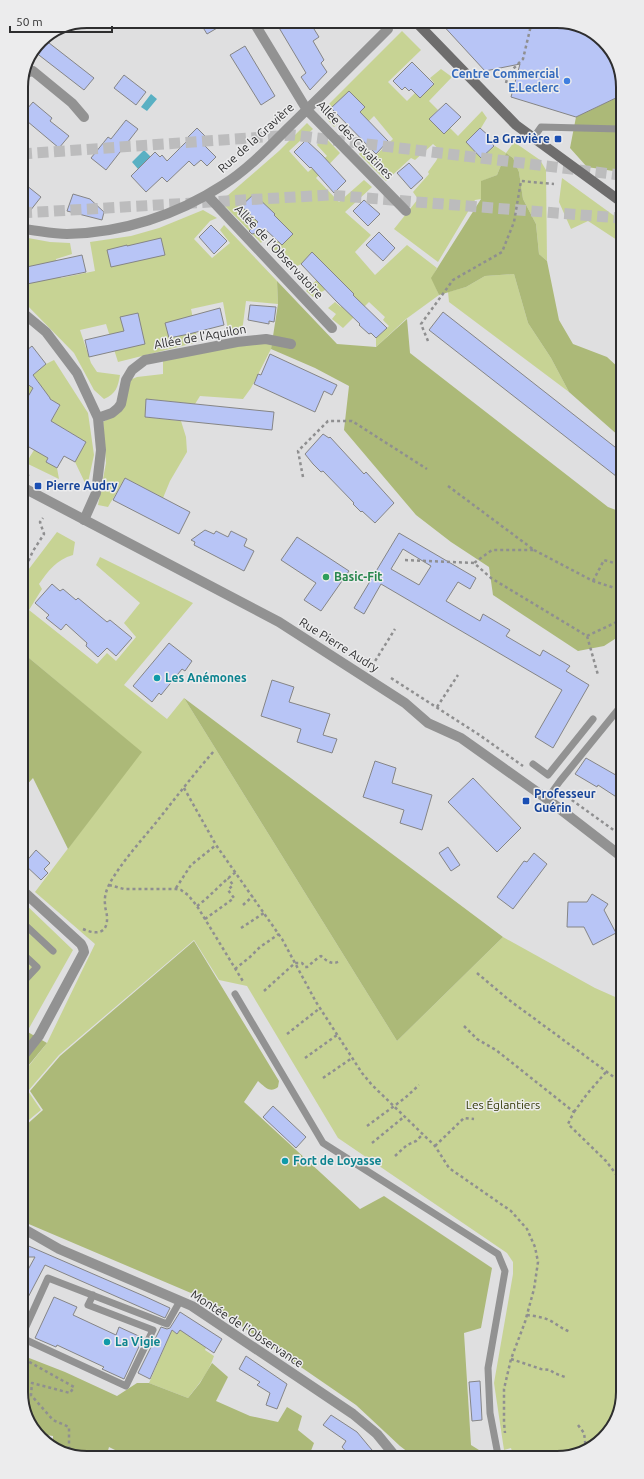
<svg xmlns="http://www.w3.org/2000/svg" width="644" height="1479" viewBox="0 0 644 1479" font-family="Ubuntu,sans-serif">
<style>
.green{fill:#c7d394}
.forest{fill:#acb978}
.water{fill:#59b0c3}
.building{fill:#b8c5f6;stroke:#858586;fill-rule:evenodd}
.lines{fill:none;stroke-linecap:round;stroke-linejoin:round}
.trunk-tunnel{stroke:#bcbcbd;stroke-width:11;stroke-dasharray:11 5.5;stroke-linecap:butt}
.path{stroke:#8f8f90;stroke-width:2.5;stroke-dasharray:3 3;stroke-linecap:butt}
.service{stroke:#929292;stroke-width:7}
.minor{stroke:#929292;stroke-width:10}
.tertiary{stroke:#929292;stroke-width:10}
.secondary{stroke:#6e6d6d;stroke-width:10}
.shop-dot{fill:#3f7fe0;stroke:#ececed;stroke-width:1.5}
.transit-dot{fill:#1a4fb4;stroke:#ececed;stroke-width:1.5}
.leisure-dot{fill:#2e9e5b;stroke:#ececed;stroke-width:1.5}
.culture-dot{fill:#0f9aa8;stroke:#ececed;stroke-width:1.5}
.labels{text-anchor:middle;stroke-width:3;stroke-linejoin:round;paint-order:stroke}
.shop-label{font-size:12px;font-weight:bold;fill:#366cbe;stroke:#ececed;text-anchor:end}
.street-label{font-size:12px;fill:#2e2e2f;stroke:#ececed}
.transit-label{font-size:12px;font-weight:bold;fill:#164399;stroke:#ececed;text-anchor:start}
.leisure-label{font-size:12px;font-weight:bold;fill:#27864d;stroke:#ececed;text-anchor:start}
.culture-label{font-size:12px;font-weight:bold;fill:#0d838f;stroke:#ececed;text-anchor:start}
.park-label{font-size:12px;fill:#353b09;stroke:#ececed}
.rim{fill:none;stroke:#2e2e2f;stroke-width:2}
</style>
<rect width="100%" height="100%" fill="#dfdfe0"/>
<path class="green" d="M402,31L421,50L388,82L407,101L415,93L420,97L434,83L430,78L441,69L452,77L429,101L438,110L429,119L444,133L450,128L458,136L482,111L487,118L481,128L466,142L481,158L495,146L506,153L514,142L540,160L546,170L547,261L539,254L536,224L523,199L519,172L513,158L506,153L497,175L482,181L481,199L475,200L438,262L394,229L418,199L413,192L429,174L428,172L436,161L441,151L433,144L415,160L411,158L386,181L359,154L365,147L375,156L393,139L374,116L357,133L364,116L360,112L365,107L349,91L329,111L340,121L334,127L323,114L326,107Z
M307,123L313,129L289,151L308,172L327,156L317,145L323,135L340,153L316,178L339,202L364,180L372,187L345,212L371,235L355,252L375,275L407,245L437,268L432,278L439,295L406,319L376,347V338L389,326L383,320L385,317L369,302L343,328L332,319L336,314L328,308L335,302L341,307L354,294L338,278L325,290L313,297L306,291L328,268L312,252L301,264L292,269L270,248L277,240L282,245L293,234L254,194L242,205L258,222L252,229L256,233L261,232L266,236L261,243L223,204L226,197L279,151Z
M562,178L620,220V242L588,221L571,229L559,202Z
M203,210L217,218L210,221L194,239L212,258L230,243L220,230L224,225L277,281L278,304L246,301L242,332L229,335L223,302L191,309L198,342L118,362L106,324L80,330L91,363L97,372L120,375C118,387 116,394 104,399L94,390L74,353L22,300V239L28,238L50,242L70,243L72,254L56,259L61,278L95,271L90,242L131,236L159,228Z
M514,274L528,323L551,358L569,392L449,302L448,292L466,287L485,276Z
M272,343L271,349L251,388L243,399L200,396L195,404L147,399L145,417L181,421L186,437L187,452L170,481L163,498L125,478L108,507L98,505L106,463L103,422L117,414L130,380L137,377L163,374V361L234,345Z
M54,360L88,413L94,455L87,487L75,462L86,442L63,428L46,461L57,468L59,479L26,463L34,450L51,415L54,416L60,406L33,388L24,404L22,403V381L32,388L39,382L33,375L46,364Z
M57,532L75,542L73,555C56,560 49,570 39,584L42,589L29,610L97,664L107,653L116,661L136,637L124,623L140,603L96,565L100,557L193,603L124,685L167,719L184,698L397,1041L503,937L595,988L622,1000L623,1392L612,1429L579,1454L513,1455L511,1448L504,1450L494,1383L513,1274V1262L507,1253L338,1138L247,986L219,980L194,940L59,1055L28,1091L41,1110L24,1124V1072L47,1043L95,944L35,892L141,752L23,653L22,578Z
M23,902L73,950L28,1030L24,1035Z
M181,1328L192,1335L190,1337L195,1340L200,1336L208,1343L205,1350L214,1356C209,1372 198,1385 188,1398L149,1383L172,1330L177,1334Z"/>
<path class="forest" d="M620,96V172L587,167L570,148L576,117Z
M506,153L513,158L519,172L523,199L536,224L539,254L547,261L559,320L573,344L607,357L620,369V437L569,392L551,358L528,323L514,274L485,276L466,287L439,295L431,278L481,199V181L497,175Z
M277,281L337,344L376,347L407,319L410,353L608,507L621,512V635L604,646L578,651L493,595L489,567L451,542L416,515L344,430L349,386L315,368L271,349L278,304Z
M23,653L142,752L68,849L33,778L23,789Z
M184,698L503,937L397,1041Z
M194,941L279,1081L278,1087C270,1094 264,1086 258,1081L244,1102L360,1209L384,1196L492,1268L481,1328L464,1333L471,1445L487,1455L413,1456L400,1446L356,1405L198,1296L24,1222V1127L43,1110L30,1091L60,1056Z
M26,1031L47,1043L24,1071V1035Z
M24,1356L65,1372L117,1396L137,1383H149L188,1398L200,1383L212,1363L228,1377L216,1401L250,1416L278,1422L287,1407L302,1416L298,1430L314,1443L309,1456L131,1458L109,1447L106,1458H82L53,1447V1436L39,1434L28,1418L26,1410L25,1411Z"/>
<path class="water" d="M151,94L157,99L147,111L141,107Z
M144,150L151,157L138,169L132,162Z"/>
<path class="building" d="M199,21H229L207,34Z
M275,21H309L319,37L313,41L324,60L321,63L327,72L310,90L301,77L306,73Z
M439,21H562L597,34L619,65L620,96L576,117L511,97L520,64L485,71Z
M44,39L94,78L84,90L35,52L40,40Z
M245,46L275,96L261,105L230,55Z
M412,62L434,84L420,98L411,89L409,91L405,87L402,90L393,81Z
M124,75L146,92L136,105L114,88Z
M349,91L365,107L360,112L388,141L376,154L331,108Z
M33,102L52,118L50,121L69,136L59,148L21,116Z
M446,103L461,117L444,134L429,119Z
M126,120L138,129L106,170L91,158L108,137L111,139Z
M197,128L210,141L205,146L216,157L207,166L201,160L194,166L189,161L167,182L162,177L146,192L131,176L155,152L160,157L162,155L167,161L189,139L187,138Z
M480,128L490,137L488,139L494,146L481,158L466,142Z
M306,140L322,155L346,181L334,193L311,167L310,168L294,152Z
M409,163L423,178L411,189L397,173Z
M21,181L41,197L30,211L21,204Z
M73,194L90,199L104,212L102,220L67,211Z
M254,194L275,214L274,215L293,234L282,245L266,230L252,234L249,231L258,222L241,206Z
M364,200L380,214L368,226L353,211Z
M211,225L227,241L214,254L199,237Z
M379,232L395,248L383,261L366,245Z
M161,238L165,255L111,267L107,250L127,245V246Z
M312,252L354,294L353,295L387,328L376,338L371,333L369,334L359,325L360,324L336,301L301,264Z
M82,255L86,272L22,285V268Z
M250,305L276,307L274,322L269,321V324L248,320Z
M220,308L224,325L189,334L169,338L165,323Z
M443,312L620,451L621,480L429,330Z
M138,313L145,344L89,357L85,340L124,331L120,317Z
M32,346L46,364L33,375L50,398V399L60,405L51,421L86,442L75,462L64,456L57,468L46,462L48,458L22,443V423L28,412L22,407L33,388L24,382L22,384V354Z
M270,354L337,385L332,395L324,391L315,412L254,384L258,374L261,375Z
M146,399L274,412L272,430L145,417Z
M323,434L329,438L330,437L364,474L366,472L394,503L375,523L362,511L361,512L353,504L354,503L323,471L321,472L313,464L305,454Z
M125,478L190,512L179,534L113,500Z
M205,530L214,534L216,531L228,537L231,531L247,539L244,546L254,551L244,571L194,545L195,542L191,540Z
M399,533L476,578L470,589L458,582L446,601L480,621L483,614L510,630L506,636L540,656L543,650L570,666L566,671L589,685L553,748L535,737L562,690L381,584L364,614L354,608ZM403,549L431,566L419,585L391,569Z
M297,537L349,571L321,611L304,600L316,583L281,560Z
M52,584L60,591L63,589L76,600L78,598L107,622L110,620L132,638L116,656L107,648L98,657L86,646L87,643L66,624L61,630L46,618L49,615L35,603Z
M169,643L192,661L185,671L182,669L161,695L159,693L152,702L133,686Z
M272,680L294,687L289,702L330,714L323,735L337,739L332,753L297,742L301,729L261,716Z
M586,758L621,778V800L598,785L597,787L575,774Z
M375,761L396,768L392,783L432,795L422,830L400,823L404,810L363,797Z
M473,778L521,828L497,852L448,802Z
M448,847L460,865L451,871L439,853Z
M36,850L50,863L44,869L48,873L41,880L24,864Z
M534,853L547,864L513,909L497,897L524,861L527,862Z
M592,894L608,904L604,910L616,933L593,945L584,927H567L568,902H587Z
M273,1106L306,1137L296,1148L263,1117Z
M24,1244L144,1296L170,1308L165,1318L45,1265L24,1305V1277L35,1257H24Z
M54,1297L77,1307L73,1315L116,1335L119,1327L143,1338L124,1379L102,1369L104,1367L57,1345L56,1347L35,1338Z
M180,1312L222,1339L214,1353L180,1330L177,1334L172,1330L150,1379L138,1373L161,1327L167,1329L170,1328Z
M246,1356L287,1384L277,1409L266,1405L270,1393L257,1385L260,1382L239,1369Z
M480,1381L482,1420L472,1421L469,1382Z
M331,1415L357,1432L372,1450L367,1456H350L342,1447L346,1441L323,1425Z"/>
<g class="lines">
<path class="trunk-tunnel" d="M21,154L293,135L620,175
M21,213L329,195L620,218"/>
<path class="path" d="M506,83L507,79L501,77L502,74L509,76L511,71L523,59L532,21
M428,341L421,324L453,280L502,252L514,222L521,181L554,184
M22,472L29,476
M303,477L298,451L328,421H352L427,469
M448,486L534,550H492L474,563
M534,550L593,581L621,590
M405,560L474,563L491,578L587,636L598,675
M22,571L27,564L33,551L44,534L40,522L43,518
M593,581L604,560L621,565
M587,636L621,620
M372,666L395,629
M391,678L478,734L523,766
M437,707L458,675
M184,788L216,845L282,939L316,1002L362,1073L372,1085L435,1146L449,1168L511,1211L527,1229L535,1247L538,1262L534,1289L525,1322L511,1359L504,1389V1423L505,1433
M562,793L622,836
M109,885L124,889H176L181,890L188,895L197,906L244,983
M176,888L191,865L216,845
M243,905L253,896
M197,906C211,896 222,882 236,872
M205,919L234,898L228,890L233,885L228,878
M241,928L264,913
M83,929C96,935 108,934 107,917C107,913 105,909 105,904C104,896 107,888 111,881C123,861 139,843 154,825C174,800 193,775 214,751
M235,969L250,957L260,947L279,934
M477,973L509,1000L622,1083
M264,991L295,963H302L305,967H307L319,957L321,956C328,962 332,965 340,961
M464,1026L477,1039L496,1050L574,1112L568,1124L606,1161L622,1182
M287,1034L320,1008
M305,1058L337,1035
M323,1078L352,1058
M574,1112L587,1094L606,1072
M367,1126L405,1098L419,1085
M372,1143L405,1116
M435,1146L464,1118L474,1119
M395,1156L407,1145L416,1141L423,1134
M527,1315C534,1316 542,1317 549,1320C557,1324 563,1330 571,1332
M24,1359L74,1387L70,1393L32,1383L31,1395L53,1420L69,1427V1453
M511,1359L541,1369L550,1370L554,1373L565,1377
M578,1425L584,1433L586,1449"/>
<path class="service" d="M534,137L541,127L620,129
M533,764L548,775L593,719
M547,799L560,781L621,706
M23,923L53,951
M23,954L37,967L23,982
M235,994L323,1143L498,1254L505,1271L488,1368L490,1413L498,1455
M24,1331L48,1278L167,1324L180,1301
M24,1339L126,1386L153,1330L88,1305L93,1295"/>
<path class="minor" d="M253,21L307,110L406,211
M26,73L33,71L72,103L84,117
M207,195L332,328
M22,229C36,230 52,234 67,234C122,233 177,215 223,185C247,170 267,149 287,129C321,96 354,63 388,29
M22,312L46,332L77,373L98,418L101,450L96,493L84,520
M98,418L112,413L118,408L121,404L126,380L132,370L145,360L237,342L266,339L291,344
M23,891L81,944L83,948L84,952L39,1036L24,1055"/>
<path class="tertiary" d="M22,487L279,622L405,703L428,723L461,738L547,799L622,857
M24,1229L59,1249L192,1306L353,1414L377,1434L395,1456"/>
<path class="secondary" d="M415,21L516,125L620,201"/>
</g>
<circle class="shop-dot" cx="567" cy="81" r="4"/>
<g class="transit-dot">
<rect x="554" y="135" width="8" height="8" rx="2"/>
<rect x="34" y="482" width="8" height="8" rx="2"/>
<rect x="522" y="797" width="8" height="8" rx="2"/>
</g>
<circle class="leisure-dot" cx="326" cy="577" r="4"/>
<g class="culture-dot">
<circle cx="157" cy="678" r="4"/>
<circle cx="285" cy="1161" r="4"/>
<circle cx="107" cy="1342" r="4"/>
</g>
<g class="labels">
<g class="shop-label">
<text x="559" y="78">Centre Commercial<tspan x="559" dy="14">E.Leclerc</tspan></text>
</g>
<g class="street-label">
<text transform="translate(256 138) rotate(-42)" y="4">Rue de la Gravière</text>
<text transform="translate(355 140) rotate(46)" y="4">Allée des Cavatines</text>
<text transform="translate(279 252) rotate(47)" y="4">Allée de l'Observatoire</text>
<text transform="translate(200 337) rotate(-10)" y="4">Allée de l'Aquilon</text>
<text transform="translate(339 645) rotate(32)" y="4">Rue Pierre Audry</text>
<text transform="translate(247 1329) rotate(33)" y="4">Montée de l'Observance</text>
</g>
<g class="transit-label">
<text x="550" y="143" text-anchor="end">La Gravière</text>
<text x="46" y="490">Pierre Audry</text>
<text x="534" y="798">Professeur<tspan x="534" dy="14">Guérin</tspan></text>
</g>
<g class="leisure-label">
<text x="334" y="581">Basic-Fit</text>
</g>
<g class="culture-label">
<text x="165" y="682">Les Anémones</text>
<text x="293" y="1165">Fort de Loyasse</text>
<text x="115" y="1346">La Vigie</text>
</g>
<g class="park-label">
<text x="503" y="1109">Les Églantiers</text>
</g>
</g>
<path d="M0 0H644V1479H0ZM87 28H557A59 59 0 0 1 616 87V1392A59 59 0 0 1 557 1451H87A59 59 0 0 1 28 1392V87A59 59 0 0 1 87 28Z" fill="#ececed" fill-rule="evenodd"/>
<path class="rim" d="M87 28H557A59 59 0 0 1 616 87V1392A59 59 0 0 1 557 1451H87A59 59 0 0 1 28 1392V87A59 59 0 0 1 87 28Z"/>
<path d="M10 26v6h102v-6" fill="none" stroke="#2e2e2f" stroke-width="2"/>
<text x="16" y="26" font-size="12" fill="#2e2e2f" stroke="#ececed" stroke-width="3" paint-order="stroke">50 m</text>
</svg>
